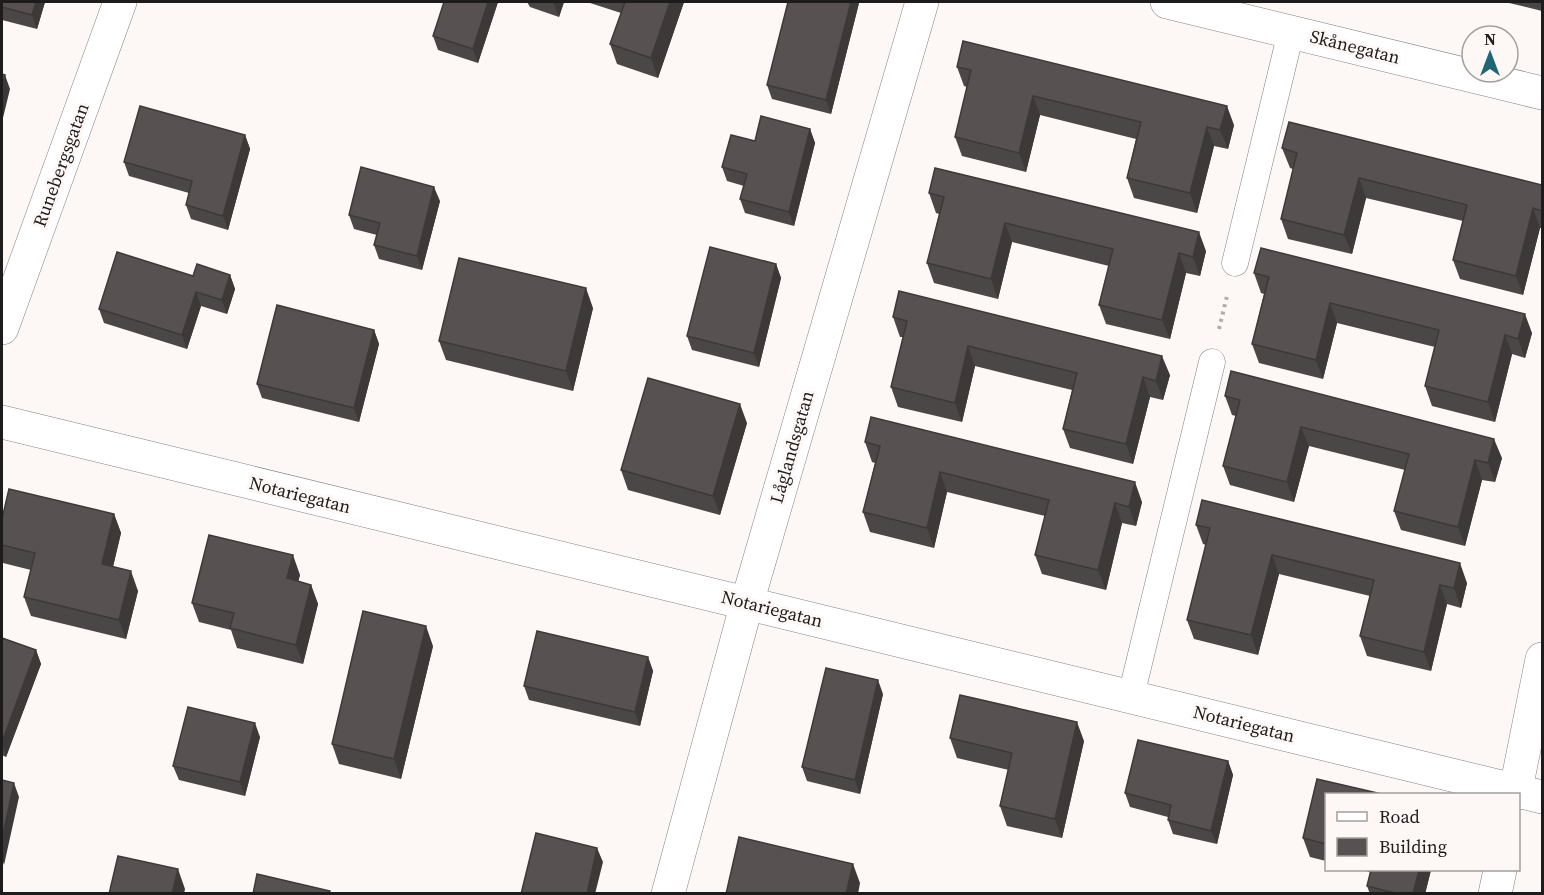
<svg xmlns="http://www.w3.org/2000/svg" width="1544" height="895" viewBox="0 0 1544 895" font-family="'Source Serif 4',serif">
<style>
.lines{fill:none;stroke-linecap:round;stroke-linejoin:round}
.lane-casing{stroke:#868180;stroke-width:27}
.street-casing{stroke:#868180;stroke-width:34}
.path{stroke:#b1acab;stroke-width:4;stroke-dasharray:3 4.5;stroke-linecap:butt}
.lane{stroke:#fff;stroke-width:26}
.street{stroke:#fff;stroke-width:33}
.wall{fill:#4b4746}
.shaded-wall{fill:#3d3939}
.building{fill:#575251;stroke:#3d3939;stroke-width:1.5}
.labels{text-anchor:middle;stroke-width:6;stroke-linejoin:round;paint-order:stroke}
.street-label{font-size:18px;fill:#1d1b1b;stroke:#fdf7f6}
</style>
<rect width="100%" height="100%" fill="#fdf7f6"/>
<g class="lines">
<g class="lane-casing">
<path id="lane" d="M1235,263L1291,32
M1131,696L1212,362"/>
</g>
<g class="street-casing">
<path id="street" d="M1167,2L1542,93
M2,328L120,2
M2,422L1542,797
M1515,794L1542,659
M668,894L747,603L922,2
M1495,894L1500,870"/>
</g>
<path class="path" d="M1219,329L1227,296"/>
<use href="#lane" class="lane"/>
<use href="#street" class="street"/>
</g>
<path class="wall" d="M2,2H45L37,29L2,20Z
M498,2L478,63L438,50L433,36Z
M527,2H564L559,17L530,7Z
M587,2H684L658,78L617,64L610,44L621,13Z
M1505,2H1542V11Z
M859,3L831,114L772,99L767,85Z
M957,67L1234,125L1228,149L1214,146L1197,213L1134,198L1127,178L1136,139L1040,115L1026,172L962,156L955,137L967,87L964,86Z
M810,129L815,143L794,226L745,213L740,199L744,186L727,181L722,167L755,141Z
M245,135L250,149L228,230L191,219L186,205L189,193L129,176L124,162Z
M1282,148L1542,185V228H1540L1523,295L1460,279L1453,260L1463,221L1366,198L1352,254L1288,239L1281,219L1293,169L1290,168Z
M929,193L1206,251L1200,276L1186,273L1170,339L1106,324L1099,305L1109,266L1012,242L998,299L934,283L927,263L939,214L936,213Z
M440,201L422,270L379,259L374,245L377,235L354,229L349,215Z
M776,264L781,278L759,367L692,350L687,336Z
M1254,273L1532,333L1525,358L1512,354L1495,422L1432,406L1425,386L1435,347L1337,323L1323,379L1259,363L1252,344L1264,294L1261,293Z
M230,275L235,289L227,314L201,306L187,349L104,323L99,309L193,276Z
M593,308L573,391L446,360L439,341Z
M893,317L1170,375L1163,400L1150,397L1133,464L1070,448L1063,429L1072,390L975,366L962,422L898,407L891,387L903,337H900Z
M374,330L379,344L359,422L262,398L257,384Z
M1225,396L1502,458L1495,482L1482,480L1465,546L1401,530L1394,511L1405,470L1309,446L1294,502L1230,485L1223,466L1236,416L1232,415Z
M747,423L720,515L628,490L621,470Z
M865,442L1142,502L1136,526L1122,523L1106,590L1042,574L1035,555L1045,516L947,492L934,548L870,532L863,512L875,463L872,462Z
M114,514L121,533L113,567L138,591L126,639L31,616L24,597L31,570L3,563L2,560V519Z
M1196,525L1467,583L1461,608L1447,604L1431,671L1367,656L1360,636L1370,596L1279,574L1258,655L1194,639L1187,620L1206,545L1203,544Z
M300,575L298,581L311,585L318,604L303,664L237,648L231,630L199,622L192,603Z
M2,638L36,650L41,664L6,757L2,755Z
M433,646L401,779L339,764L332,744Z
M648,657L653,671L640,726L529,700L524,686Z
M883,694L860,794L807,781L802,767Z
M260,737L245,796L179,780L173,766Z
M950,738L1084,741L1062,838L1007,826L1000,806L1009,770L957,758Z
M1228,761L1233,775L1217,844L1173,834L1168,820V817L1130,807L1125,793Z
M1326,795V861L1310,857L1303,838Z
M1360,870H1431L1425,894H1370L1367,886L1370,872Z"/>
<path class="shaded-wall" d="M36,2H45L37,29L32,15Z
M488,2H498L478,63L473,49Z
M553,2H564L559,17Z
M670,2H684L658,78L651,58Z
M851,2H858L859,3L831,114L826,100Z
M5,75L10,89L2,122V89Z
M1033,96L1040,115L1026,172L1019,153Z
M1227,106L1234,125L1228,149L1220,130Z
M1207,127L1214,146L1197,213L1190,193Z
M810,129L815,143L794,226L789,212Z
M245,135L250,149L228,230L223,216Z
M1359,178L1366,198L1352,254L1344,235Z
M434,187L440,201L422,270L417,256Z
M1533,208L1540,228L1523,295L1516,276Z
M1005,223L1012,242L998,299L991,279Z
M1199,232L1206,251L1200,276L1193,257Z
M1179,253L1186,273L1170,339L1162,320Z
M776,264L781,278L759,367L754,353Z
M230,275L235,289L227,314L222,300Z
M586,288L593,308L573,391L566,371Z
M196,292L201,306L187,349L182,335Z
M1330,303L1337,323L1323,379L1316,360Z
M1525,314L1532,333L1525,358L1518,339Z
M374,330L379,344L359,422L354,408Z
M1505,335L1512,354L1495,422L1488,402Z
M968,346L975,366L962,422L955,403Z
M1162,356L1170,375L1163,400L1156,381Z
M1143,377L1150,397L1133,464L1126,444Z
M740,404L747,423L720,515L713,496Z
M1301,427L1309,446L1294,502L1287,482Z
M1494,439L1502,458L1495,482L1488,463Z
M1475,460L1482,480L1465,546L1458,527Z
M940,472L947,492L934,548L927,528Z
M1135,482L1142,502L1136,526L1129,507Z
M1115,503L1122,523L1106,590L1098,570Z
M114,514L121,533L109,583L102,564Z
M293,555L300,575L294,598L287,578Z
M1272,555L1279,574L1258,655L1251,635Z
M1460,563L1467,583L1461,608L1454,588Z
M131,571L138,591L126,639L119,620Z
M311,585L318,604L303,664L296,645Z
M1440,585L1447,604L1431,671L1424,652Z
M426,626L433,646L401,779L394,759Z
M36,650L41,664L6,757L2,742Z
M648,657L653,671L640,726L635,712Z
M878,680L883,694L860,794L855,780Z
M1077,722L1084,741L1062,838L1055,819Z
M255,723L260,737L245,796L240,782Z
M1228,761L1233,775L1217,844L1211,831Z
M14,783L19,797L4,865L2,859V839Z
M597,848L603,862L595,894H587Z
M853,864L860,883L858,894H846Z
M178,869L185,889L184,894H172Z
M1419,870H1431L1425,894H1413Z"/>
<path class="building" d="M2,2H36L32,15L2,7Z
M444,2H488L473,49L433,36Z
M625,2H670L651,58L610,44Z
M788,2H851L826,100L767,85Z
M963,41L1227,106L1220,130L1207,127L1190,193L1127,178L1141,122L1033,96L1019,153L955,137L971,70L957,67Z
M2,74L5,75L2,89Z
M140,106L245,135L223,216L186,205L192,181L124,162Z
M761,116L810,129L789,212L740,199L747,174L722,167L731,135L755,141Z
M1289,122L1542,185V211L1533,208L1516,276L1453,260L1467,205L1359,178L1344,235L1281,219L1297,153L1282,148Z
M361,167L434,187L417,256L374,245L380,223L349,215Z
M935,168L1199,232L1193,257L1179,253L1162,320L1099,305L1113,249L1005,223L991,279L927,263L944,197L929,193Z
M710,247L776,264L754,353L687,336Z
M1261,248L1525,314L1518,339L1505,335L1488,402L1425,386L1439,330L1330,303L1316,360L1252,344L1269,277L1254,273Z
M117,252L193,276L197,264L230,275L222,300L196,292L182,335L99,309Z
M459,258L586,288L566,371L439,341Z
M899,291L1162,356L1156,381L1143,377L1126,444L1063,429L1077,373L968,346L955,403L891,387L907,321L893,317Z
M277,305L374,330L354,408L257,384Z
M1231,371L1494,439L1488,463L1475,460L1458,527L1394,511L1409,454L1301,427L1287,482L1223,466L1240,400L1225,396Z
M648,378L740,404L713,496L621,470Z
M871,417L1135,482L1129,507L1115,503L1098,570L1035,555L1049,500L995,486L940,472L927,528L863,512L880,446L865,442Z
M9,489L114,514L102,564L131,571L119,620L24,597L35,553L2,545V519Z
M1202,500L1460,563L1454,588L1440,585L1424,652L1360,636L1374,580L1272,555L1251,635L1187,620L1210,528L1196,525Z
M209,535L293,555L287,578L311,585L296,645L230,628L234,613L192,603Z
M363,611L426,626L394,759L332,744Z
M537,631L648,657L635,712L524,686Z
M2,638L36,650L2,742Z
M826,668L878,680L855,780L802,767Z
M960,695L1077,722L1055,819L1000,806L1012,753L950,738Z
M188,707L255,723L240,782L173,766Z
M1138,740L1228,761L1211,831L1168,820L1171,805L1125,793Z
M1317,779L1386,795H1326V844L1303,838Z
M2,780L14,783L2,839Z
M536,833L597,848L587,894H521Z
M739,837L853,864L846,894H726Z
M118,856L178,869L172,894H109Z
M1371,870H1419L1413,894H1399L1367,886Z
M257,874L330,891L329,894H253Z"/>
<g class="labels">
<g class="street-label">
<text transform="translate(1355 47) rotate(14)" y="6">Skånegatan</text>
<text transform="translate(61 165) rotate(-70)" y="6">Runebergsgatan</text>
<text transform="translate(792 447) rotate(-74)" y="6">Låglandsgatan</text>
<text transform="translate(300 495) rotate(14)" y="6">Notariegatan</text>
<text transform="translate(772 609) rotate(14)" y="6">Notariegatan</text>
<text transform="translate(1244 724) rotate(14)" y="6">Notariegatan</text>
</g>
</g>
<rect width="1544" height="895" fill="none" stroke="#1d1b1b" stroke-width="6"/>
<rect x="1325" y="793" width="195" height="78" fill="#fdf7f6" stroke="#a39f9e" stroke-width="1.5"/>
<rect x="1337" y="812" width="30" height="9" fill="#ffffff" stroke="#a39f9e" stroke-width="1.5"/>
<text x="1379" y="823" font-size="18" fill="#1d1b1b">Road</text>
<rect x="1337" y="838" width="30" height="18" fill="#575251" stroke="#a39f9e" stroke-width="1.5"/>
<text x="1379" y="853" font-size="18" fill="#1d1b1b">Building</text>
<g transform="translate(1490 54)"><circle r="28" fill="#fdf7f6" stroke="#a39f9e" stroke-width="1.5"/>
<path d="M0-4.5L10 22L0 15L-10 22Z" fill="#206775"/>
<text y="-9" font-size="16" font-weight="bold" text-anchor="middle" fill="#1d1b1b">N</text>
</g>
</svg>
